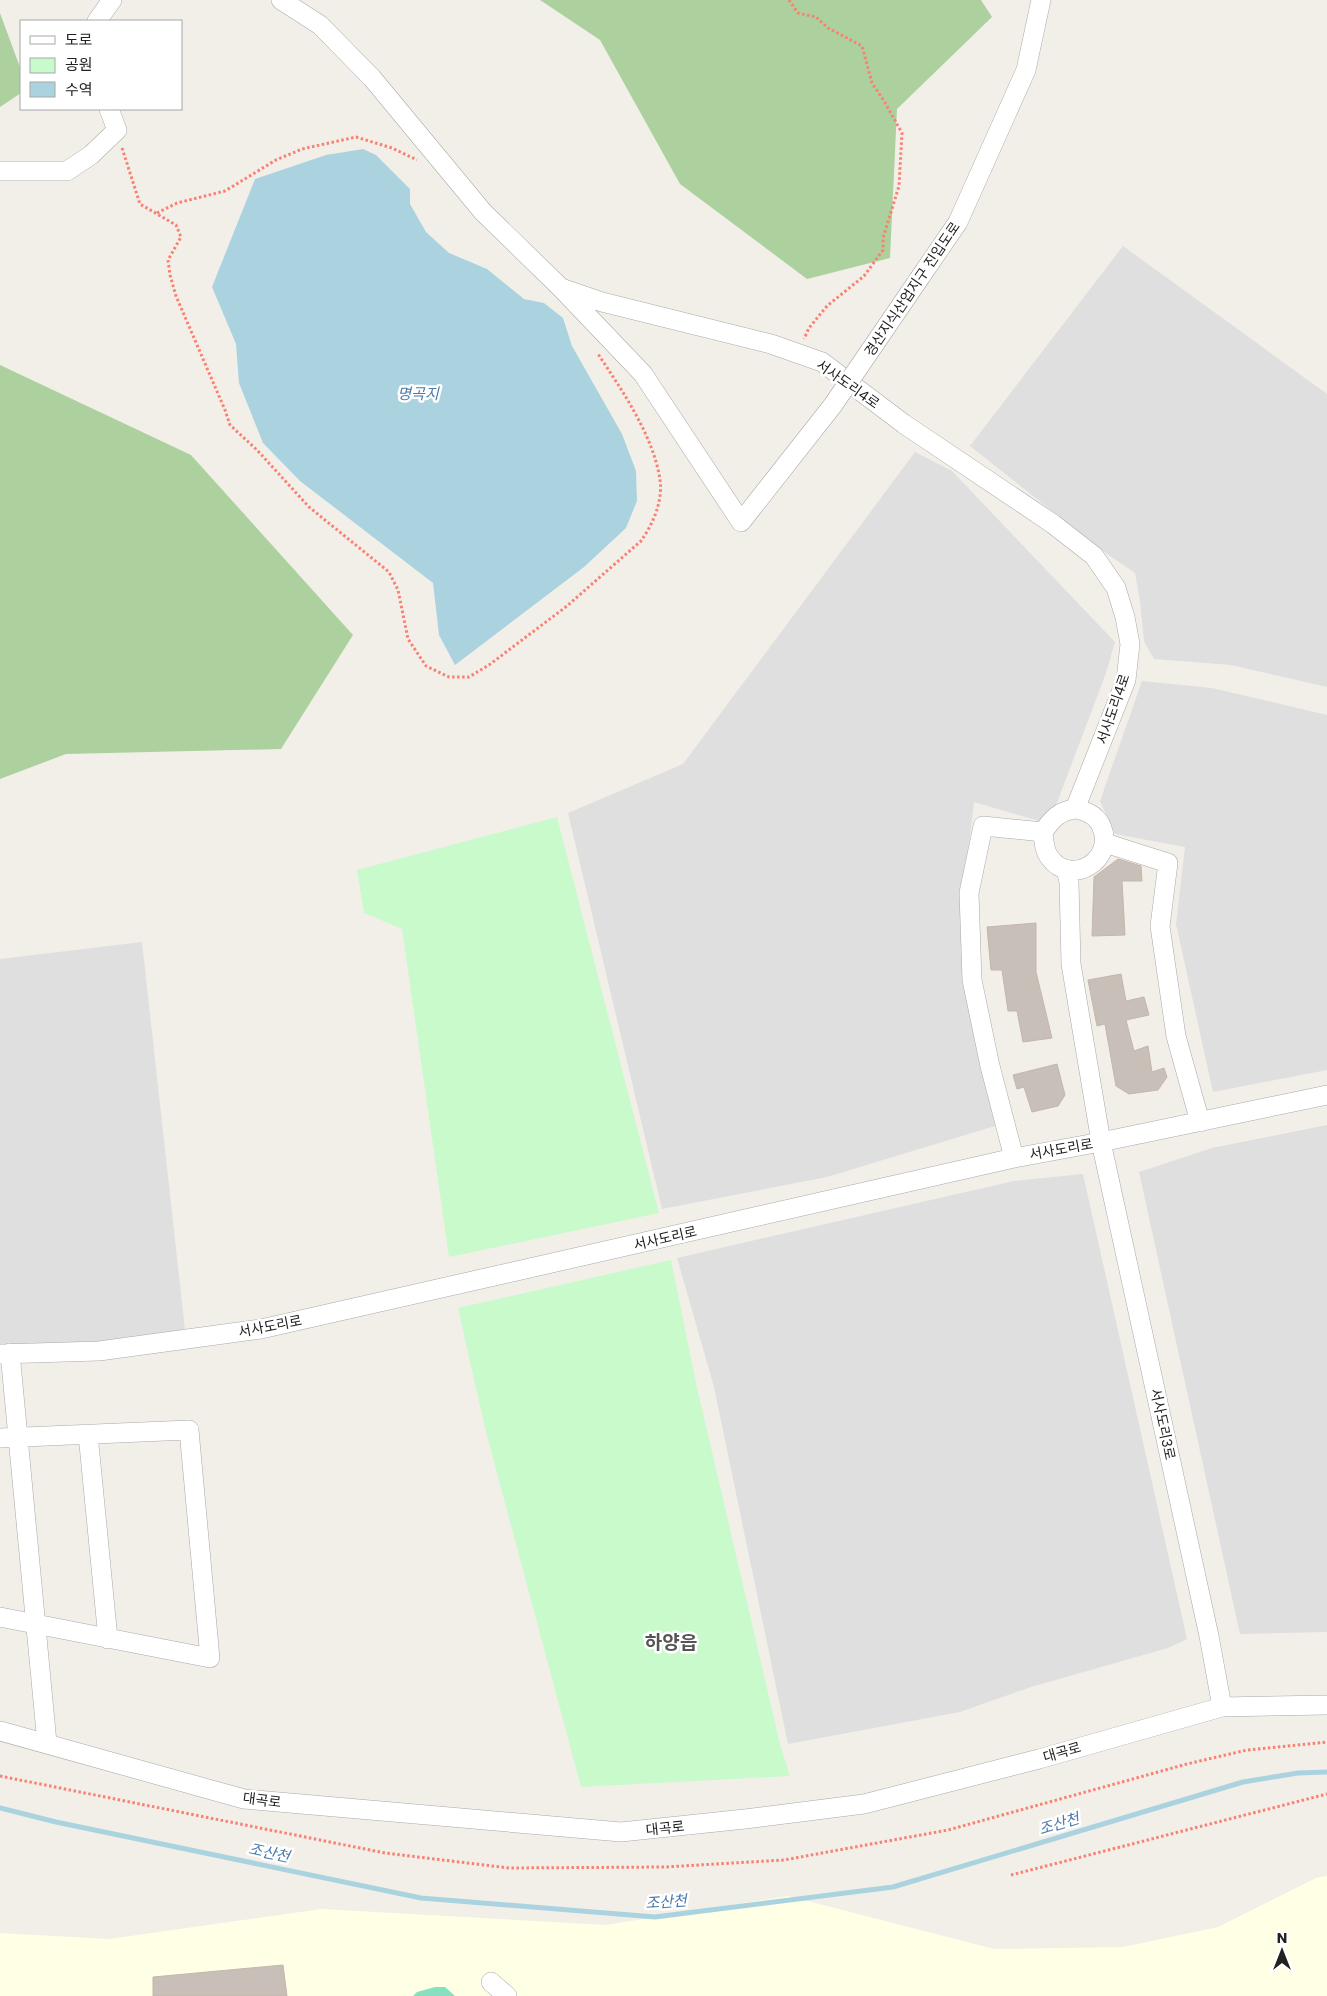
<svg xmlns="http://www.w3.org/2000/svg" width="1327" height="1996" viewBox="0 0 1327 1996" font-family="Poppins,'Noto Sans KR',sans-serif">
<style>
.residential{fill:#e0dfdf}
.education{fill:#ffffe5}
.forest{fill:#add19e}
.park{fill:#c8facc}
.pitch{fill:#88e0be}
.water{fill:#aad3df}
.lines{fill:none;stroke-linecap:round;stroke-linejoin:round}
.stream{stroke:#aad3df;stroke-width:5}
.building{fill:#c7bfb8;stroke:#c4b6ab}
.minor-casing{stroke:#a9a9a9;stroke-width:20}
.path{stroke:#fa8072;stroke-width:3;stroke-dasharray:2.5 2.5;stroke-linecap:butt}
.minor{stroke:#fff;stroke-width:19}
.minor-bridge-casing{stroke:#a9a9a9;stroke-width:20;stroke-linecap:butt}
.minor-bridge{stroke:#fff;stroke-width:19}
.labels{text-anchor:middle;stroke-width:5;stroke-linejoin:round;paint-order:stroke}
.street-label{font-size:14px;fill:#222;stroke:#fff}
.water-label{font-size:15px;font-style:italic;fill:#4a7aab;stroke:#fff}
.district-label{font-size:19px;font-weight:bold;fill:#555;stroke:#fff}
</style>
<rect width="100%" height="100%" fill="#f2efe9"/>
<path class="residential" d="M1123,246L1327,394V687L1231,665L1154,659L1144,641L1140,601L1135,573L1100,549L970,446Z
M915,452L952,471L1115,642L1106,673L1049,824L974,802L960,918L964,985L995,1126L827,1177L662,1209L568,813L683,764Z
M1142,681L1212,688L1327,715V1070L1213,1092L1176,924L1185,847L1115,834L1100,801Z
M142,942L186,1339L0,1354V959Z
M1327,1125V1632L1240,1634L1139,1172L1212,1148Z
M1083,1174L1187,1639L1168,1648L1031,1687L960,1712L788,1744L714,1387L677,1258L1014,1181Z"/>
<path class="education" d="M1327,1876V1996H0V1933L109,1939L322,1909L606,1925L788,1896L994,1949L1123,1947L1218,1927L1316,1878Z"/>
<path class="forest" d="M540,0H981L992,17L897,109L890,258L807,279L680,184L600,40Z
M0,13L21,70V93L0,107Z
M0,365L191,455L353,635L281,749L66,754L0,779Z"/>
<path class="park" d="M557,817L659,1213L449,1257L402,929L364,913L357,870Z
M671,1260L696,1383L780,1744L790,1776L581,1787L485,1428L458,1308Z"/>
<path class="pitch" d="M435,1987H445L455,1996H413L417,1992Z"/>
<path class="water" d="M363,149L376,155L410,189V204L426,232L449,253L487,269L524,299L544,303L563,318L572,346L622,434L636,471L637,501L626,528L584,567L455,665L439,635L433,583L300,481L263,443L239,383L236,344L212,287L255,179L326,155Z"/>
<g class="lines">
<path class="stream" d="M0,1808L56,1822L421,1898L655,1917L893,1887L1243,1782L1298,1773L1327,1772"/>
</g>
<path class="building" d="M1118,859L1141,866L1142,881H1122L1125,935L1092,936L1094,877Z
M1036,923V972L1052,1038L1023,1042L1017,1011H1008L1002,970H991L987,927Z
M1121,974L1126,1001L1144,997L1149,1015L1126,1020L1134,1051L1148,1046L1152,1072L1164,1068L1167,1077L1158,1090L1129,1094L1116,1086L1105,1024L1097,1026L1088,980Z
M1057,1064L1065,1095L1058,1106L1032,1112L1024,1087L1017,1089L1013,1075Z
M283,1965L287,1996H153V1977Z"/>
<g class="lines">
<g class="minor-casing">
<path id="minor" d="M281,0L320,25L372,78L483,212L561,288
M97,21L112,0
M0,171H67L91,155L117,130L109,109
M921,276L958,222L1026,70L1041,0
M833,405L741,522L643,374L561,288L602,302L771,344L822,362L904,424L1053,524L1094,556L1116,588L1125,617L1130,644L1126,680L1075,809
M1075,809C1087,811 1098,816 1102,828C1115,860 1071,887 1050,858C1044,851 1044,841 1043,832C1052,819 1059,811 1075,809Z
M1105,843L1168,863L1160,926L1176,1036L1200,1122
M1066,869L1069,882L1071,964L1101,1142L1209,1636L1222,1707
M1014,1158L990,1066L972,980L969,893L983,826L1043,832
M10,1353L47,1743
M0,1354L99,1351L261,1329L1014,1158L1101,1142L1327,1095
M88,1434L108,1639
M0,1438L189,1430L210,1658L0,1617
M0,1731L244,1799L621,1832L745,1819L864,1804L1039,1759L1222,1707L1327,1705
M491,1982L507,1996"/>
</g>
<path class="path" d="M789,0L798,13L816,17L828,28L862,46L872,83L884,101L902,133L899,186L883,238V250L864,276L827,306L809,328L804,339
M122,148L140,204L176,225L181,237L168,260L170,275L176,296L225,410L230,425L257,450L309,507L389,572L398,590L408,639L426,666L449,677H469L489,665L567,606L641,541C653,524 663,501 660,480C654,437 622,390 598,354
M157,213L177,203L225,191L276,160L302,149L356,137L392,148L417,160
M0,1776L385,1853L509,1868L665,1867L784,1860L948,1830L1187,1764L1247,1750L1327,1742
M1011,1875L1327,1794"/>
<use href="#minor" class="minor"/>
<g class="minor-bridge-casing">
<path id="minor-bridge" d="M833,405L921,276"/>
</g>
<use href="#minor-bridge" class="minor-bridge"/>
</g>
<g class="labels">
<g class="street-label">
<text transform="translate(912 289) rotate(-56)" y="5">경산지식산업지구 진입도로</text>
<text transform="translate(848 384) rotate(35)" y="5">서사도리4로</text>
<text transform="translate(1113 709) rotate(-71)" y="5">서사도리4로</text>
<text transform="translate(1061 1149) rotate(-10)" y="5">서사도리로</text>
<text transform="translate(665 1238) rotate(-13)" y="5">서사도리로</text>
<text transform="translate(270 1326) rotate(-11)" y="5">서사도리로</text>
<text transform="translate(1163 1424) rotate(78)" y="5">서사도리3로</text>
<text transform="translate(1062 1752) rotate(-16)" y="5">대곡로</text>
<text transform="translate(262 1800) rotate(7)" y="5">대곡로</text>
<text transform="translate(665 1828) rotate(-6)" y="5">대곡로</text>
</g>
<g class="water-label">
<text x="418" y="399">명곡지</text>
<text transform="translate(1059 1824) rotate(-17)" y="5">조산천</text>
<text transform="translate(269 1853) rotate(12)" y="5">조산천</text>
<text transform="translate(666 1902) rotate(-4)" y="5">조산천</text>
</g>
<g class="district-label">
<text x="671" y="1649">하양읍</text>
</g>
</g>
<rect x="20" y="20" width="162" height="90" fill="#ffffff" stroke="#a7a7a7"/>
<rect x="30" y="36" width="25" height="8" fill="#ffffff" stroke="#a7a7a7"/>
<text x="65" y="45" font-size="15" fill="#222222">도로</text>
<rect x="30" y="58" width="25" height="15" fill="#c8facc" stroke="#a7a7a7"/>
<text x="65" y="70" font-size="15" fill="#222222">공원</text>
<rect x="30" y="82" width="25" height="15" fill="#aad3df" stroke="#a7a7a7"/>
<text x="65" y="95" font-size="15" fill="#222222">수역</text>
<g transform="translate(1282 1951)" stroke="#ffffff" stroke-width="4" paint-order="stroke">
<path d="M0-4L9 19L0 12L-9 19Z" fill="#222222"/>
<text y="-8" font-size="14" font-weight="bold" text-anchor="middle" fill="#222222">N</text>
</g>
</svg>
